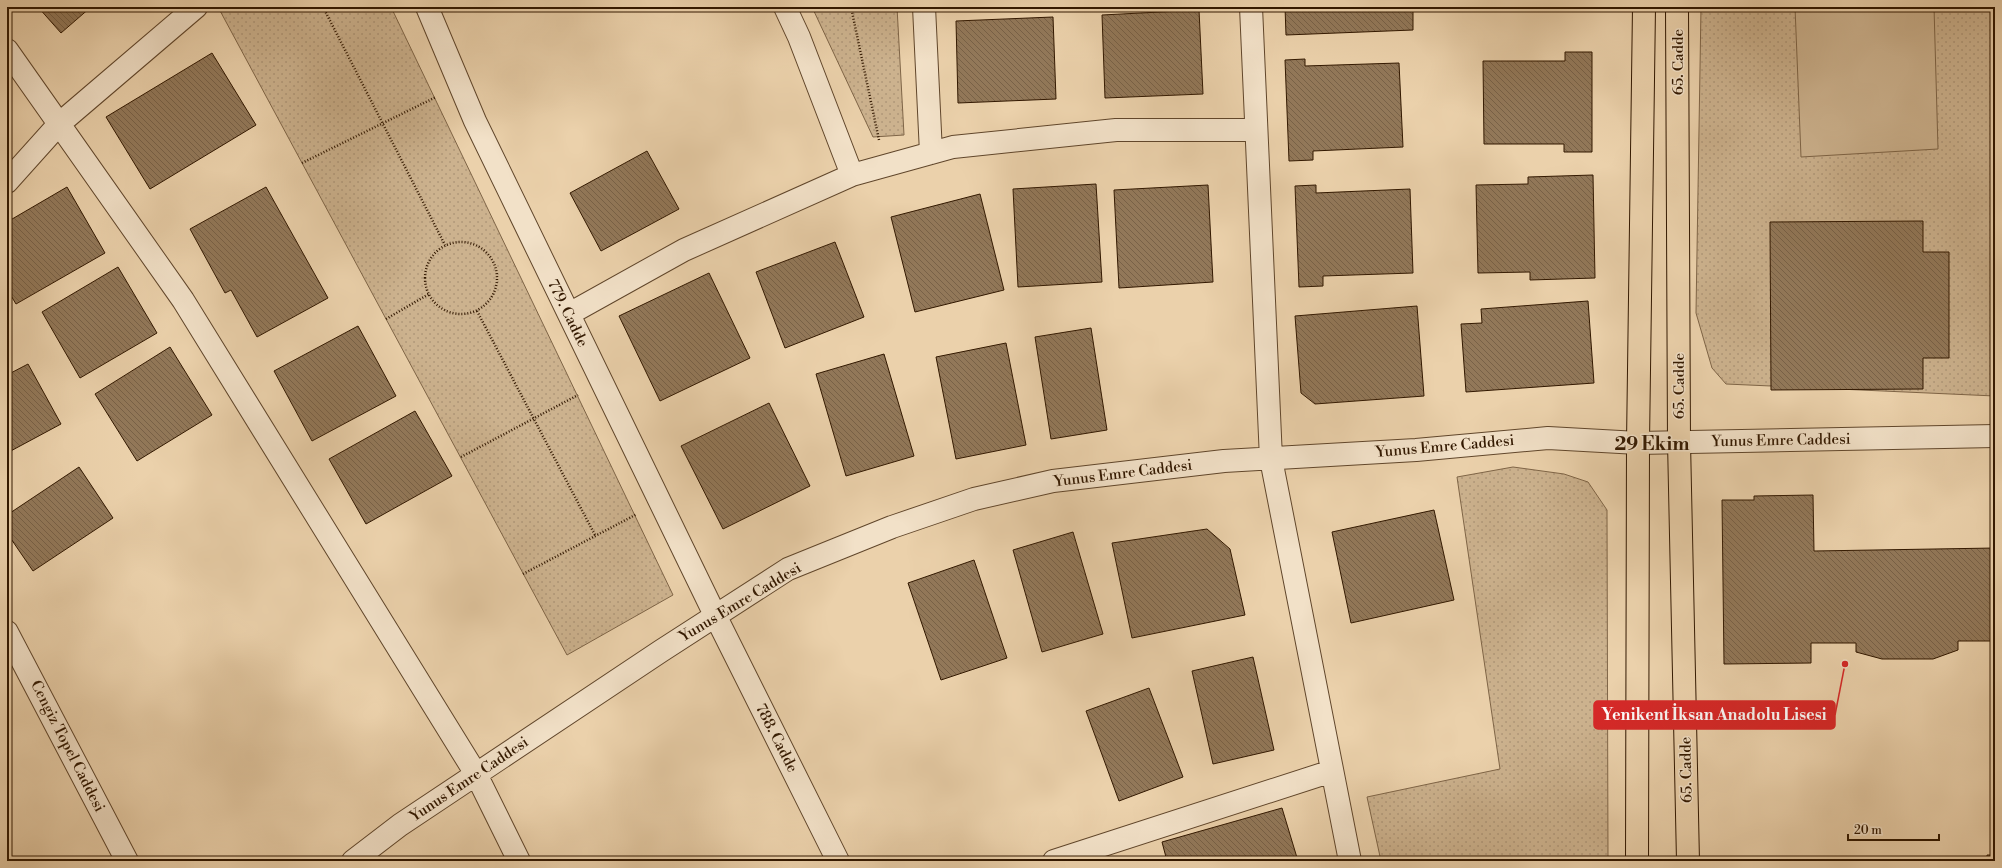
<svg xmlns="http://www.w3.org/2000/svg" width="2002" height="868" viewBox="0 0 2002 868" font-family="'Libre Bodoni',serif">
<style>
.grass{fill:url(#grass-dots);stroke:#7f6547}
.pitch{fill:#ccb28e;stroke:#7f6547}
.building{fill:url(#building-back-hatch);stroke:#321800}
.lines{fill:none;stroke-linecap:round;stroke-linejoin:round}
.minor-casing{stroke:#60462b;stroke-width:24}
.major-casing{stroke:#321800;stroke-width:24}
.path{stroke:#321800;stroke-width:2.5;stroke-dasharray:1 2;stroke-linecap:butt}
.minor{stroke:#f2e1c8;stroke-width:22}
.major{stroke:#ebd1ab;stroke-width:22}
.labels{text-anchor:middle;stroke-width:3;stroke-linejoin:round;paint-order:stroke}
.street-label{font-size:15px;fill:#321800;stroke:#f2e1c8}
.district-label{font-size:19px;font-weight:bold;fill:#321800;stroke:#f2e1c8}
.leader{fill:none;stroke:#d62828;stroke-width:1.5}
.callout-dot{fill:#d62828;stroke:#f2e1c8;stroke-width:1.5}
.callout{fill:#d62828;stroke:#d62828;stroke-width:1.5}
.callout-label{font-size:16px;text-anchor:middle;font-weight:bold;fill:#fff}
</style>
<defs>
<pattern id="grass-dots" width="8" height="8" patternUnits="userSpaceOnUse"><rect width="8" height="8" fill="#ccb28e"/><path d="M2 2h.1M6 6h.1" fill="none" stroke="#b09879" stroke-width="1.8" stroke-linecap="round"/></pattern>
<pattern id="building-back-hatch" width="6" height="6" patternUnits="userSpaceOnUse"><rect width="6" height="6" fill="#927859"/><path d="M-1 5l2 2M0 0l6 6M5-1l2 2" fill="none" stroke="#786147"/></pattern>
</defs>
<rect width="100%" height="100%" fill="#ebd1ab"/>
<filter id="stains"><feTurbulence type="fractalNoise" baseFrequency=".005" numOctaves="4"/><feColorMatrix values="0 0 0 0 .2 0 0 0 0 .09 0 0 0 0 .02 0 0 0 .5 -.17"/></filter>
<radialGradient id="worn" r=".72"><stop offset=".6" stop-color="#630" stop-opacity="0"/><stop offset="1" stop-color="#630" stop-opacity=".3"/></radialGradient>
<path class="grass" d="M218,7H391L673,595L567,655Z
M812,7H897L904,135L873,137Z
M1701,7H1995V396L1726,384L1712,368L1696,313Z
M1513,467L1564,474L1588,482L1607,510L1608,861H1381L1367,797L1500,769L1457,477Z"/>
<path class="pitch" d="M1795,7H1934L1938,149L1801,157Z"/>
<path class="building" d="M38,7H91L61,33Z
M1285,7H1413V30L1286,35Z
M1199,10L1203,94L1105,98L1102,15Z
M1053,17L1056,99L958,103L956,21Z
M1565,52H1592V152H1564V144H1484L1483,61H1565Z
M212,53L256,125L150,189L106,117Z
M1305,59V66L1399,63L1403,147L1313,151V160L1289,161L1285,60Z
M647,151L679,209L601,251L570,193Z
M1593,175L1595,278L1530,280V272L1478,273L1476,185L1528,184V177Z
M1096,184L1102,282L1018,287L1013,189Z
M1208,185L1213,282L1119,288L1114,190Z
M1316,185V193L1410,189L1413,273L1323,276V286L1299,287L1295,186Z
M67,187L105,253L16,304L7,289V222Z
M266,187L328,298L257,337L231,290L225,293L190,229Z
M980,194L1004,290L915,312L891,217Z
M1923,221V252H1949V358H1923V389L1771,390L1770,222Z
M835,242L864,317L785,348L756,272Z
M118,267L157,333L80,378L42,312Z
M709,273L750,358L660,401L619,316Z
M1588,301L1594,383L1466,392L1461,324L1482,323L1481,309Z
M1417,306L1424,396L1315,404L1301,393L1295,316Z
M358,326L396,396L312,441L274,371Z
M1091,328L1107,430L1051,439L1035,337Z
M1006,343L1026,445L956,459L936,357Z
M170,347L212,415L137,461L95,394Z
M884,354L914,456L846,476L816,374Z
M28,364L61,424L7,453V375Z
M769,403L810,486L723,529L681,446Z
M415,411L452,476L366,524L329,459Z
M79,467L113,518L33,571L7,533V515Z
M1813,495L1814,551L1995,548V641H1958V650L1933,659H1882L1856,652V643H1811V663L1724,664L1722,500H1754V496Z
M1434,510L1454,600L1351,623L1332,532Z
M1207,529L1230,549L1245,615L1132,638L1112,543Z
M1073,532L1103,634L1042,652L1013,550Z
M974,560L1007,658L941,680L908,583Z
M1253,657L1274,750L1213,764L1192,671Z
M1149,688L1183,777L1119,801L1086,711Z
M1282,808L1298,861H1167L1162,842Z
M1987,855H1995V861H1987Z
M1807,859V861H1750V860Z"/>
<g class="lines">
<g class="minor-casing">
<path id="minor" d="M427,7L475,121L715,615L838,861
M785,7L799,37L852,175
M924,7L931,153
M1251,7L1271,459L1350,861
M7,50L183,300L476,774L519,861
M7,182L59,124L196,7
M569,314L684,250L852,175L953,147L1116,130H1256
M7,632L127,861
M353,861L400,825L661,651L788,569L892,527L974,499L1053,481L1224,461L1416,450L1548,438L1638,443L1995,436
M1054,861L1332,771"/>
</g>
<g class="major-casing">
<path id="major" d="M1677,7L1679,442L1688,861
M1637,861L1638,443L1644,7"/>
</g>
<path class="path" d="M323,7L445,245
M851,7L879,140
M302,163L436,97
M425 278a36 36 0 1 1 72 0a36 36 0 1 1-72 0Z
M477,311L595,535
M386,319L429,294
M461,457L578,395
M523,574L637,514"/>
<use href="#minor" class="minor"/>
<use href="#major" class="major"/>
</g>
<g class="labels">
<g class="street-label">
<text transform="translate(1678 62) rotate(-90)" y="5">65. Cadde</text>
<text transform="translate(568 313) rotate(64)" y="5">779. Cadde</text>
<text transform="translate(1679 386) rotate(-90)" y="5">65. Cadde</text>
<text transform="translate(1781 440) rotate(-1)" y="5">Yunus Emre Caddesi</text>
<text transform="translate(1445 446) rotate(-5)" y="5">Yunus Emre Caddesi</text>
<text transform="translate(1123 473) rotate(-7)" y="5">Yunus Emre Caddesi</text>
<text transform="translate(740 602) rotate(-31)" y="5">Yunus Emre Caddesi</text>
<text transform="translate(777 738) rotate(63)" y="5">788. Cadde</text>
<text transform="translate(68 746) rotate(63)" y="5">Cengiz Topel Caddesi</text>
<text transform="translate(1686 770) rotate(-91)" y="5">65. Cadde</text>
<text transform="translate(469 779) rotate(-34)" y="5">Yunus Emre Caddesi</text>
</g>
<g class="district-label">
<text x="1652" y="450">29 Ekim</text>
</g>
</g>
<path class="leader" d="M1845 664L1835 715"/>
<circle class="callout-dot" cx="1845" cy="664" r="4"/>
<rect class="callout" x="1594" y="701" width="241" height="28" rx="4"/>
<g class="callout-label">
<text x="1714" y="720">Yenikent İksan Anadolu Lisesi</text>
</g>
<rect width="2002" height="868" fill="none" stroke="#ebd1ab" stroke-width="24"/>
<rect x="8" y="8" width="1986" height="852" fill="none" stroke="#321800" stroke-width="2"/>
<rect x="12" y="12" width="1978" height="844" fill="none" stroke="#321800"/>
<path d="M1848 834v6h91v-6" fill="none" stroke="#321800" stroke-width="2"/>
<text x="1854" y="834" font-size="12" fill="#321800" stroke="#f2e1c8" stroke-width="3" paint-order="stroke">20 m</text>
<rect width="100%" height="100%" filter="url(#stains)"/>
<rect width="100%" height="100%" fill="url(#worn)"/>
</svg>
